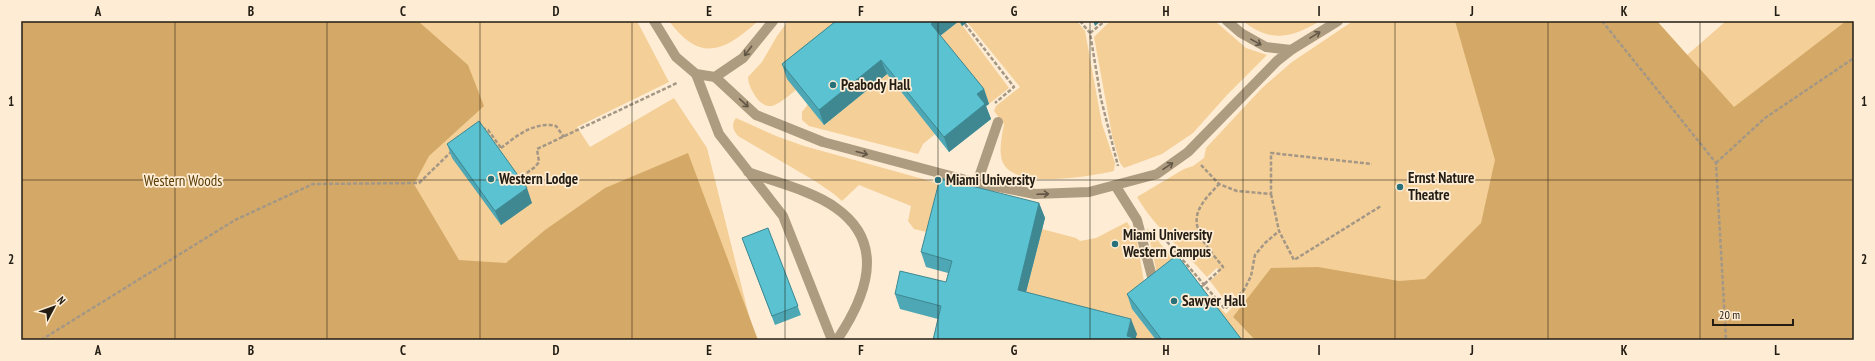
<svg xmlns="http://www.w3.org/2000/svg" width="1875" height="361" viewBox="0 0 1875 361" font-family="'PT Sans Narrow',sans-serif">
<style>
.green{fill:#f4cf98}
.forest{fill:#d4a967}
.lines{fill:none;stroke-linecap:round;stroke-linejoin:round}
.path{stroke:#a49785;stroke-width:2.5;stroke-dasharray:4 2;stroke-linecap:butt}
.service{stroke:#ae9c80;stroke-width:10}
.tertiary{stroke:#ae9c80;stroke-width:10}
.wall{fill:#4da7b4}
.shaded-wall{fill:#3f8892}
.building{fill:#5ac2d1;stroke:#3f8892}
.oneway{stroke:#625645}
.grid{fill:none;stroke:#231d14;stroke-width:1;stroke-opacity:0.55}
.poi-dot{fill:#28717b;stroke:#feedd4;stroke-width:1.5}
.labels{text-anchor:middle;stroke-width:3.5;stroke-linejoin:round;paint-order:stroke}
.poi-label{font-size:15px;font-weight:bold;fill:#231d14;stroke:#feedd4;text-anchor:start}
.park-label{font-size:15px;fill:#5a3d06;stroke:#feedd4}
.neatline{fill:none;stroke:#231d14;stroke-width:1.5}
.grid-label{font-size:13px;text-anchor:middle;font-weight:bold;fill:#231d14}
</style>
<rect width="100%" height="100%" fill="#feedd4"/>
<path class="green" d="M21,21H637L669,82L577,127L590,147L674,98L707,148L755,340H21Z
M669,21H758C724,52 700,63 669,21Z
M788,21H860C845,38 790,104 771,106C764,106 759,102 756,97C752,91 748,84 748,77L762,62L777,36Z
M959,21L1009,88L989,104L936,39Z
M969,21H1077L1085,31L1102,124L1115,163L1114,171C1091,176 1016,190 1003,163C998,152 1002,136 1004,124L994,111L996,106L1020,87L967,22Z
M1110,21H1215L1246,48L1267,55L1227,95L1193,133L1162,154L1124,168L1120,163L1112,135L1094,37Z
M1243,21H1320C1292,38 1270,43 1243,21Z
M1353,21H1655L1686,56L1726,21H1854V340L1233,317L1255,340H1236L1201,293L1204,290L1226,314L1238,301L1232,292L1224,299L1210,281L1220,272L1217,268L1207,277C1183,250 1155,228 1137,197L1184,169L1193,166L1204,158L1206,148L1262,88L1292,62Z
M887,74L935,134L923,144L918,154L809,126L802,120V112L808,104L824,125Z
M736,118L776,136L804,146L959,189L935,234L914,229L908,221L911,206L859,185L842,201L834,194L815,181L738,136C733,131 731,124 736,118Z
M1127,222L1136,236L1145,287L1132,309L1156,340H1135L1136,334L1023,304L1042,229L1076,238L1080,241L1096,238Z
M1147,228L1183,270L1158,278Z"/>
<path class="forest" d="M21,21H418L468,65L484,106L429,156L414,184L459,260L506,263L545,230L605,188L688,153L758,340H21Z
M1455,21H1657L1734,107L1846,21H1854V340H1255L1233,317L1271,268L1318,267L1399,281L1425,279L1481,223L1495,160Z"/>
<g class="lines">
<path class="path" d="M1080,21L1090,33L1101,99L1118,166
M1602,21L1716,163L1726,340
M965,24L1014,87L995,103
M1090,33L1105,21
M482,128L488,130L501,148
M501,148C516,136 535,121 556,126L564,137
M1716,163L1765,118L1854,58
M1201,165L1219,184L1237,191L1271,194V153L1372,164
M517,180L535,167L539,162L537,149L677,83
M1271,194L1279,231L1294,260L1381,206
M1163,237L1225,309L1244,290L1251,276L1255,255L1265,243L1279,231
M1200,288L1223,267C1210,250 1187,228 1201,206C1205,198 1213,191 1219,184
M41,340L235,220L313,184L419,183L452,151"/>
<path class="service" d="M1227,21L1241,33L1266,47L1291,50
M696,74L719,134L783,216L832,340
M715,77L756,115L823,142L977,183L1035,194L1089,192L1157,174L1188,152L1277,61L1291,50L1338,21
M748,172C775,182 813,191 836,208C887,244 866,297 837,340
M977,183L998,122
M1115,185L1137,220L1155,288"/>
<path class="tertiary" d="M654,21L676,57L696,74L715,77L743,58L773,21"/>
</g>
<path class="wall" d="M836,21H969L962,26L959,21L940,36L984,89L989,104L986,106L991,119L949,152L887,74L824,125L787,79L782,64Z
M447,144L532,203L501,225L452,158Z
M1039,203L1045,218L1026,292L1137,334L1135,338L938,319L900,309L895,294L946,282L948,273L926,267L921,252Z
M768,228L801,315L775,325L742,238Z
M1127,294L1242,340H1156L1132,309Z"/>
<path class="shaded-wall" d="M935,21H959L936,39L931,24Z
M960,21H969L962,26Z
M1093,21H1101L1095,26Z
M881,60L887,74L824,125L819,110Z
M984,89L989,104L986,106L991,119L949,152L944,137L977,94Z
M527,188L532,203L501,225L495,211Z
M1039,203L1045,218L1023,304L1018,290Z
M1131,319L1137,334L1135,340L1127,336Z"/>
<path class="building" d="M836,21H935L931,24L984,89L977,94L985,104L944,137L881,60L819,110L782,64Z
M479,121L527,188L495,211L447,144Z
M940,178L1039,203L1018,290L1131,319L1127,336L1142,340H933L941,306L895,294L900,271L946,282L952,261L921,252Z
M768,228L798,306L772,316L742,238Z
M1177,255L1242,340H1162L1127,294Z"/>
<defs><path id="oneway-shaft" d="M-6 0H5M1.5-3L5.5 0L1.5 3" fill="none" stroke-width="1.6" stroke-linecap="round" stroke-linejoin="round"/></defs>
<g class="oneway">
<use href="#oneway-shaft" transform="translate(1315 35) rotate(-31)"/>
<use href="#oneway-shaft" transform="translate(1256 42) rotate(29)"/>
<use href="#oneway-shaft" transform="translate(748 51) rotate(127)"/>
<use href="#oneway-shaft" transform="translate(744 103) rotate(43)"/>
<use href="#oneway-shaft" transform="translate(862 153) rotate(15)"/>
<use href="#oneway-shaft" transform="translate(1168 166) rotate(-34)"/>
<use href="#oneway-shaft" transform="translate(1043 194) rotate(-2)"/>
</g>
<path class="grid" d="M175,21V340M327,21V340M480,21V340M632,21V340M785,21V340M938,21V340M1090,21V340M1243,21V340M1395,21V340M1548,21V340M1700,21V340M21,180H1854"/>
<g class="poi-dot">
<circle cx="833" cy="85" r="4"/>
<circle cx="491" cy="179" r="4"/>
<circle cx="938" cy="180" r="4"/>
<circle cx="1400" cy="187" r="4"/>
<circle cx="1115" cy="244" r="4"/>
<circle cx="1174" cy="301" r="4"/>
</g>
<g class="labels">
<g class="poi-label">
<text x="841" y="90">Peabody Hall</text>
<text x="1408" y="183">Ernst Nature<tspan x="1408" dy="17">Theatre</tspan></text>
<text x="499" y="184">Western Lodge</text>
<text x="946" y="185">Miami University</text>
<text x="1123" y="240">Miami University<tspan x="1123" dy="17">Western Campus</tspan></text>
<text x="1182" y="306">Sawyer Hall</text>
</g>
<g class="park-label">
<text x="183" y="186">Western Woods</text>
</g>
</g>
<rect width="1875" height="361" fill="none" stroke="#feedd4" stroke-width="44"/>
<g transform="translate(54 307) rotate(49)" stroke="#feedd4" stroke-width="3" paint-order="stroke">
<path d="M0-3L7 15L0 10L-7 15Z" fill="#231d14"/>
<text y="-6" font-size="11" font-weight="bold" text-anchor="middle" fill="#231d14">N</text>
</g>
<path d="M1713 319v6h80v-6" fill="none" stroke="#231d14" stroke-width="2"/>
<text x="1719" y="319" font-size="12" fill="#231d14" stroke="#feedd4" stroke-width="3" paint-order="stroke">20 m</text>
<rect x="22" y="22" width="1831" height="317" class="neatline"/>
<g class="grid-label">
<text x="98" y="16">A</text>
<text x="251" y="16">B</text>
<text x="403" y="16">C</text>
<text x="556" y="16">D</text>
<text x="709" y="16">E</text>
<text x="861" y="16">F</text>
<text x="1014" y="16">G</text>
<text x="1166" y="16">H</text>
<text x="1319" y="16">I</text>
<text x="1472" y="16">J</text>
<text x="1624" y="16">K</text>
<text x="1777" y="16">L</text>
<text x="11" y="106">1</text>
<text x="1864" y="106">1</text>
<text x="11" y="264">2</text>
<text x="1864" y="264">2</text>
<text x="98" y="355">A</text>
<text x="251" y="355">B</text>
<text x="403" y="355">C</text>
<text x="556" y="355">D</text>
<text x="709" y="355">E</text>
<text x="861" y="355">F</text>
<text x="1014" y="355">G</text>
<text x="1166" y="355">H</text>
<text x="1319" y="355">I</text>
<text x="1472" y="355">J</text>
<text x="1624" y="355">K</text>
<text x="1777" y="355">L</text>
</g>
</svg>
